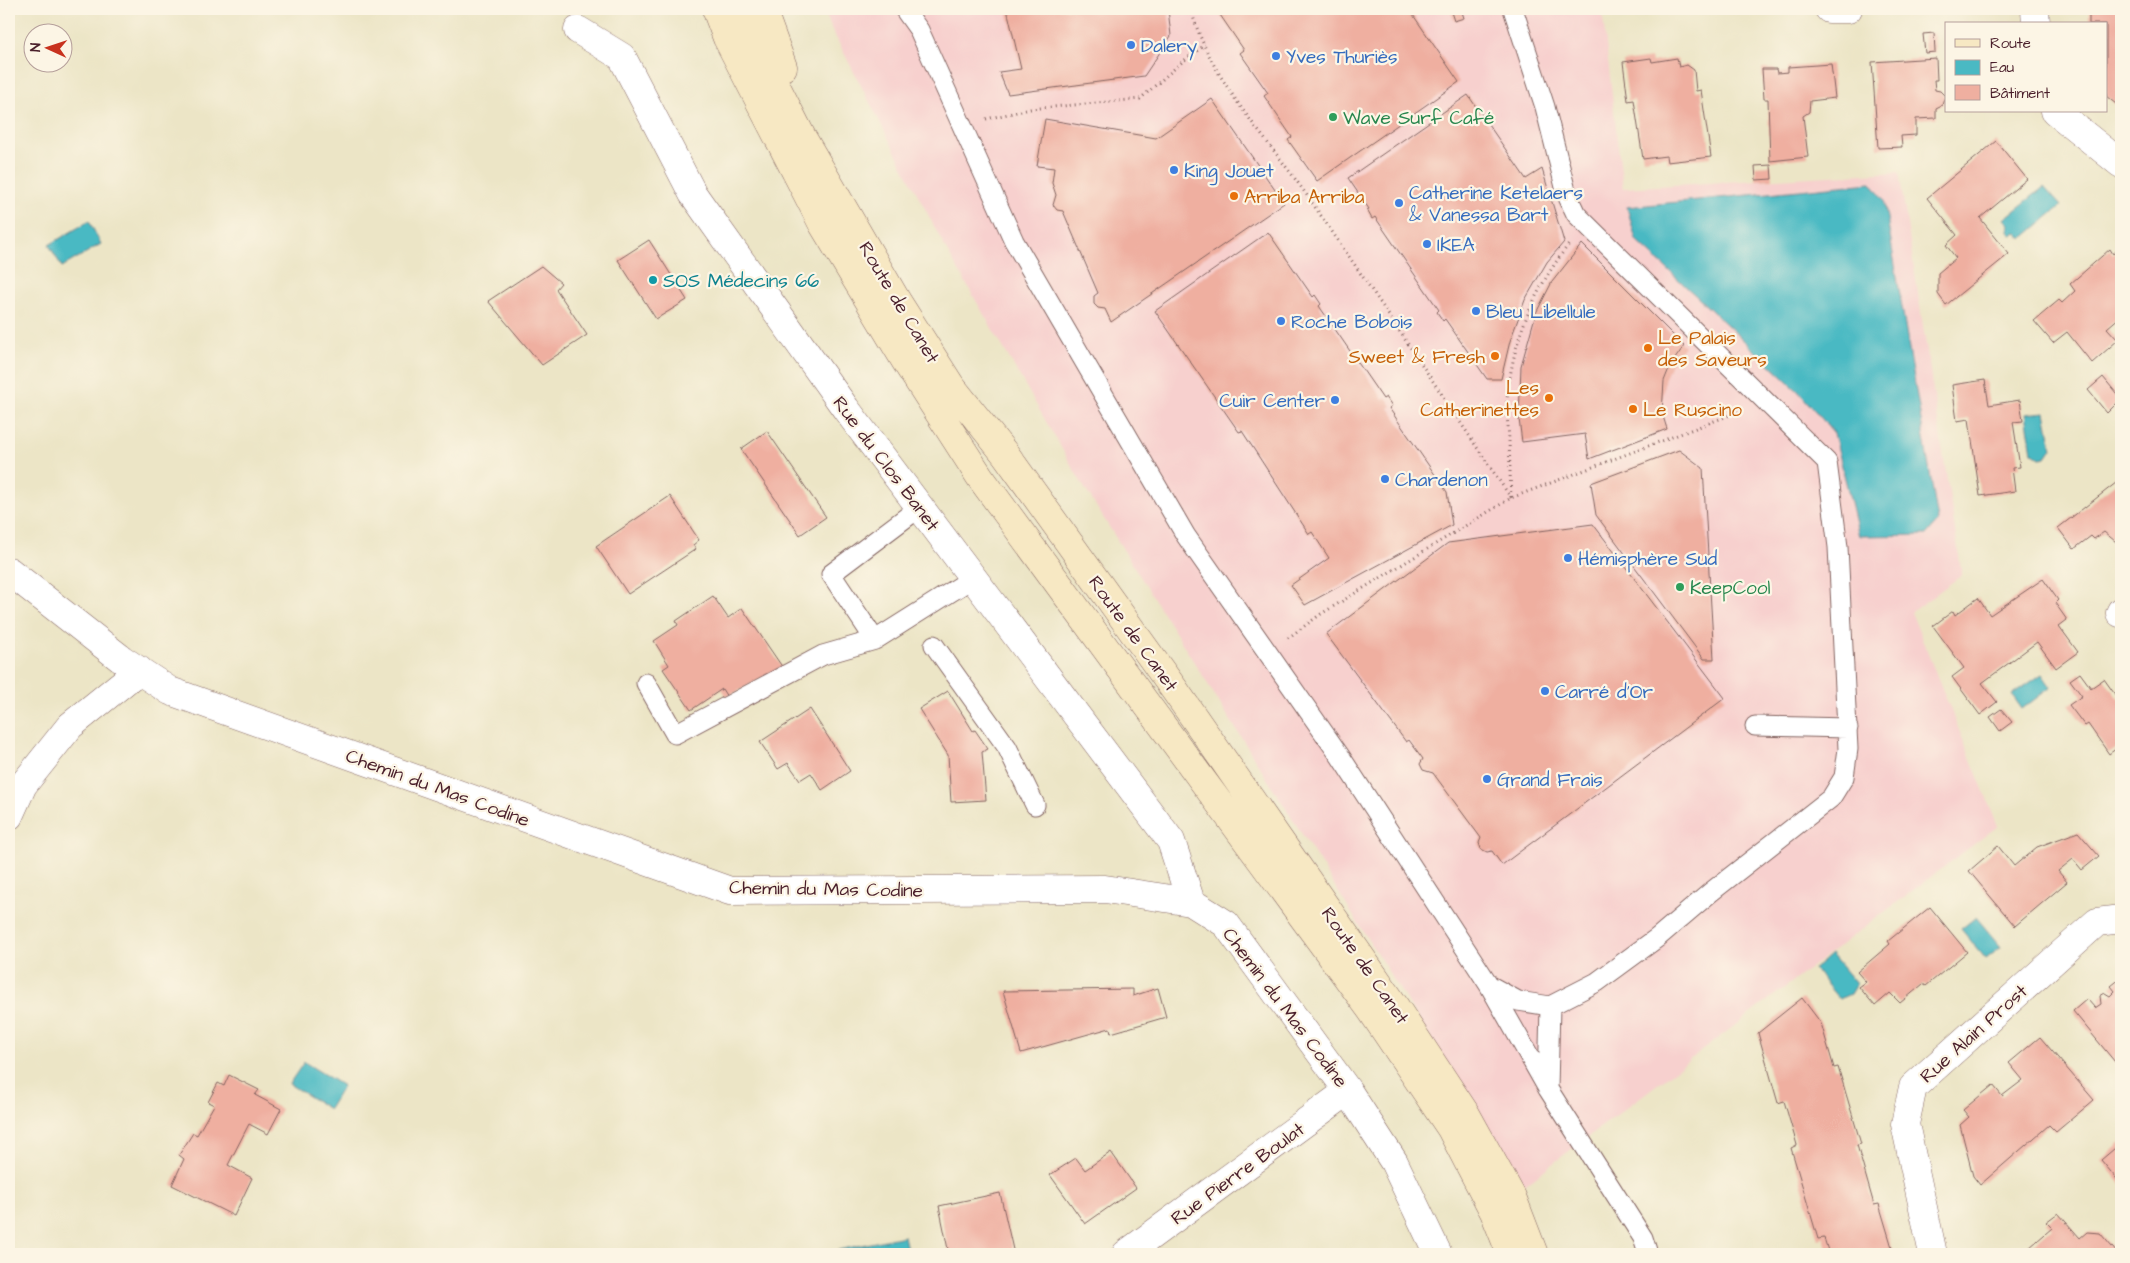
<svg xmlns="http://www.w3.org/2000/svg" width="2130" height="1263" viewBox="0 0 2130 1263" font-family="'Architects Daughter',sans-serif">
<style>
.built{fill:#f7d0ce}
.water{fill:#4ab9c3;stroke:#4a6c77}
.building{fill:#efafa0}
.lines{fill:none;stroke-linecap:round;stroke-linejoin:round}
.lane-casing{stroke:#836461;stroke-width:21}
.street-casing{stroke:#836461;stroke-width:29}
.secondary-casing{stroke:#836461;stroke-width:29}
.path{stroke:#836461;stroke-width:3;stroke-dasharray:1 4;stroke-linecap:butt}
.lane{stroke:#fff;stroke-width:19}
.street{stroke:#fff;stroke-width:28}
.secondary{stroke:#f7e8c3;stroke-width:28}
.shop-dot{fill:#3f7fe0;stroke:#fcf5e5;stroke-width:2}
.leisure-dot{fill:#2e9e5b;stroke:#fcf5e5;stroke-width:2}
.food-dot{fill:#e8710a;stroke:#fcf5e5;stroke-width:2}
.culture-dot{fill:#0f9aa8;stroke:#fcf5e5;stroke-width:2}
.labels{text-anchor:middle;stroke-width:4.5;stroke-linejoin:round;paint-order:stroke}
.shop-label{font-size:19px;fill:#366cbe;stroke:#fcf5e5;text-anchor:start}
.leisure-label{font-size:19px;fill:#27864d;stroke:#fcf5e5;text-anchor:start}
.food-label{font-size:19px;fill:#c56008;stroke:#fcf5e5;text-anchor:start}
.culture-label{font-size:19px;fill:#0d838f;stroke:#fcf5e5;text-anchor:start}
.street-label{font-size:19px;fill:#4a1f2b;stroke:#fcf5e5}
</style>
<rect width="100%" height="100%" fill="#fcf5e5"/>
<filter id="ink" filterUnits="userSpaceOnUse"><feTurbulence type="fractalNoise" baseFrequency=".02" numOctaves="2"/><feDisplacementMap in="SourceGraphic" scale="10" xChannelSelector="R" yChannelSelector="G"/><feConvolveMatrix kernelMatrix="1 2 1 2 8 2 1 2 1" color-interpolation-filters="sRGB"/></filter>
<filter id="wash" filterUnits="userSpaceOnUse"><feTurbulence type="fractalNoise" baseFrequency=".0096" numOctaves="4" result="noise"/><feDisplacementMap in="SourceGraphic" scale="20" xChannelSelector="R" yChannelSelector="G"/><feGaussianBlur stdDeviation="1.12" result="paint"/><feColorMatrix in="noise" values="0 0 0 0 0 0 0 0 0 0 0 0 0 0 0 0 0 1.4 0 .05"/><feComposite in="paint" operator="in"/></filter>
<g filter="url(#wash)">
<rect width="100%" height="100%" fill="#ece5c6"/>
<path class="built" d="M824,9H1602L1623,188L1899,172L1962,575L1911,612L1998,826L1523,1186L1084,487L946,249L831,28Z"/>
<path class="water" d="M1871,183L1884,200L1938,521L1926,535L1859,536L1834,433L1798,391L1636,240L1627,207Z
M2044,187L2061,206L2022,239L2017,233L2011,235L2008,232L2009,224L2004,219Z
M89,221L101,244L62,267L49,245Z
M2045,412L2052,448L2046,457L2040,458L2032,452L2026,414Z
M2042,674L2051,687L2022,709L2012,695Z
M1976,917L2001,947L1986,959L1961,929Z
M1831,954L1856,984L1850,994L1839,999L1814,969Z
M304,1062L343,1086L329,1109L289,1084Z
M904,1236L908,1254H839L838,1250Z"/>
<g id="blocks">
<path class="building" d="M1007,9H1168L1171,36L1144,76L1008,94L999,72L1021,69Z
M1216,9H1409L1459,82L1317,181L1288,140L1292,137L1264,96L1268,93L1240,53L1244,50Z
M1450,9H1461L1464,18L1454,21Z
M1621,9H1671V10L1621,15Z
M2089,9H2121V108L2106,96V24H2089Z
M1934,33L1935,52L1925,53L1923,34Z
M1651,58L1652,62L1677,58L1679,67L1687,65L1694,70L1696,91L1701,90L1711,157L1667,162L1666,156L1643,159L1634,100L1628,101L1623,62Z
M1936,58L1937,80H1934L1935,90L1940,91L1945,96L1942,105L1936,108V118L1916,119V135L1901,136L1902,147L1878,148L1872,62Z
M1831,64L1835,98L1810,101L1809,112L1803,116L1808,157L1770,161L1768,99H1764L1762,69H1776L1777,73L1788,72V67Z
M1468,95L1526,179L1542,169L1564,242L1547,262L1525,300L1510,341L1501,379H1487L1445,319L1443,321L1437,312L1439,310L1375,217L1372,219L1367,210L1369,209L1348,178Z
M1212,99L1284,203L1111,322L1105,309L1098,308L1094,304V296L1098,293L1063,211L1057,210L1053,205L1056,195L1052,183L1054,168L1037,166L1045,119L1156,138Z
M1996,141L2027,179L1980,218L2009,254L1946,305L1938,294V273L1956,258L1946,245L1957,235L1927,198Z
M1771,165L1772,179L1756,180L1755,166Z
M1268,232L1313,297L1315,295L1321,304L1319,306L1383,399L1386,397L1392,406L1389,408L1447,492L1452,525L1305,605L1291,585L1329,558L1312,532L1309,534L1242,431L1239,432L1155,311Z
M649,240L687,300L656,319L618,260Z
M1582,244L1684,346L1670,366L1664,381L1662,413L1667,429L1589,459L1585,434L1522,442L1519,419L1521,366L1536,313L1552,282Z
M2121,247V316L2107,328L2118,340L2092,363L2067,332L2053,343L2034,321L2059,300L2062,303L2075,291L2070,284L2110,249L2113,254Z
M541,266L561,283L556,289L587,335L542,365L488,301Z
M2103,377L2121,399L2107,413L2088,390Z
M1985,380L1989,405L2020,400L2023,421L2013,422L2020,467L2012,468L2015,491L1980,496L1969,419L1957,421L1952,385Z
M767,431L826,517L800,535L741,449Z
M1679,450L1703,468L1714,659H1704L1596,515L1591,483Z
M2121,479V546L2104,532L2094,539L2091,536L2074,549L2058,528Z
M670,496L699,540L693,545L696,549L628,594L596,546Z
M1593,524L1725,698L1502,865L1492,851L1487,852L1481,849L1479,843L1481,838L1433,773L1423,770L1420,764L1423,759L1409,740L1406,742L1326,634L1448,543Z
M2043,579L2058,600L2055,603L2067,620L2059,626L2078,652L2056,668L2037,642L1982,683L1997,702L1980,715L1952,677L1964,668L1933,626L1953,611L1955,615L1978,598L1990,615Z
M713,596L728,618L742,608L783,668L727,697L722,689L691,710L663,669L669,665L654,641L678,625L676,621Z
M2080,673L2091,688L2104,679L2119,700L2121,698V745L2109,754L2088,724L2085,726L2069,705L2082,696L2070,680Z
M948,691L973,731L975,730L988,749L982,752L986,800L951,802L948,755L919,709Z
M810,709L850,771L822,790L811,773L800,780L788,763L778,769L760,742Z
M2001,709L2012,722L2000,731L1990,717Z
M2078,832L2099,856L2082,870L2073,859L2058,871L2067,882L2015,926L1969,871L1998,846L2014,866L2037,847Z
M1930,907L1967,952L1926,986L1923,984L1900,1003L1890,993L1875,1006L1859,987L1866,982L1857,972L1890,944L1888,941Z
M2121,978V1056L2115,1062L2073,1011L2087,999L2095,1008L2101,1004L2100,996L2105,993L2110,996L2115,991L2111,986Z
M1158,988L1166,1017L1111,1033L1110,1028L1021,1053L1003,991L1133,989V996Z
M1802,998L1821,1023L1834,1068L1838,1067L1861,1144L1857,1145L1874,1205L1879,1204L1894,1254H1829L1824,1238L1818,1239L1791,1148L1797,1145L1784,1101L1778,1103L1758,1033Z
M2040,1037L2094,1100L2056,1132L2049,1125L1980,1185L1973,1176L1960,1125L1969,1117L1963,1110L1993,1085L2002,1096L2023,1080L2009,1063Z
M229,1075L259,1090L255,1095L281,1109L268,1134L249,1124L228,1165L252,1178L234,1216L172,1185L184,1159L179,1155L193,1133L197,1135L214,1105L208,1102L218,1083L224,1086Z
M2121,1143V1184L2101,1160Z
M1111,1152L1136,1188L1085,1224L1050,1175L1076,1158L1085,1170Z
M1000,1193L1014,1254H949L939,1206Z
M2058,1213L2080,1238L2087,1232L2100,1233L2118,1254H2022L2052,1228L2046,1222Z"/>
</g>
</g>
<g filter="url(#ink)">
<use href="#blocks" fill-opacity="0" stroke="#836461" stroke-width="1"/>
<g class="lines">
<g class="lane-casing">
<path id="lane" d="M904,9L919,30L1014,241L1186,536L1340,756L1489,985L1518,1001L1550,1006L1597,982L1657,938L1711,892L1831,798L1844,777L1848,749L1838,547L1827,462L1576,214L1567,195L1545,107L1513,9
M920,507L831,574L875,640L973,578
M934,645L1007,747L1035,805
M646,683L675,734L823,655L875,640
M1755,726L1848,728
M1489,985L1548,1089L1643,1238L1648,1254
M1548,1088L1550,1006"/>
</g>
<g class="street-casing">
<path id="street" d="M1829,9H1848
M2035,9L2036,24
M578,30L622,57L693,194L846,409L1171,841L1191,902
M2055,111L2121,164
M9,571L120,658L170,691L730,891L1105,889L1191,902L1226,924L1348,1091L1394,1162L1438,1254
M2120,613L2121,611
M9,816L23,785L70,726L139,670
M1126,1254L1348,1091
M1933,1254L1905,1124L1913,1087L2097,922L2121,919"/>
</g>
<g class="secondary-casing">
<path id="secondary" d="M716,9L727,38L822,223L906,362L980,477L1371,1010L1451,1129L1494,1212L1511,1254
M737,9L802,137L897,301L951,386L1006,455L1174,689L1390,999L1466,1114L1512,1197L1534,1254
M762,9L783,67"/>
</g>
<path class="path" d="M1191,9C1210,81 1267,137 1308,197C1377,296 1443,397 1511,498
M986,119L1030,109L1140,99L1182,62L1205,45
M1511,497C1510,479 1510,461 1509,443C1509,430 1506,415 1507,401C1512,342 1533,290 1570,243
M1288,638L1321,614L1511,498L1738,412"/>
<use href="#lane" class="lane"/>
<use href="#street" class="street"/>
<use href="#secondary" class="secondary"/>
</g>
</g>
<g class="shop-dot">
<circle cx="1131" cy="45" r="5"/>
<circle cx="1276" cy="56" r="5"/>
<circle cx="1174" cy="170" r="5"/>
<circle cx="1399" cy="203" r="5"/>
<circle cx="1427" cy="244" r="5"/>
<circle cx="1476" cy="311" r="5"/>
<circle cx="1281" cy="321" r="5"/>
<circle cx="1335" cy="400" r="5"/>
<circle cx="1385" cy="479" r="5"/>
<circle cx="1568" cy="558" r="5"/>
<circle cx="1545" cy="691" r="5"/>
<circle cx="1487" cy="779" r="5"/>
</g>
<g class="leisure-dot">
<circle cx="1333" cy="117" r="5"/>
<circle cx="1680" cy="587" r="5"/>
</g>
<g class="food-dot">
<circle cx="1234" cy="196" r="5"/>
<circle cx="1648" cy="348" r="5"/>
<circle cx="1495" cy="356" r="5"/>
<circle cx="1549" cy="398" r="5"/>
<circle cx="1633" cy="409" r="5"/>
</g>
<circle class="culture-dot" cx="653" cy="280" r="5"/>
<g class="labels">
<g class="shop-label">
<text x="1141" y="52">Dalery</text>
<text x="1286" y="63">Yves Thuriès</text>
<text x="1184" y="177">King Jouet</text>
<text x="1409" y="199">Catherine Ketelaers<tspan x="1409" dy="22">&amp; Vanessa Bart</tspan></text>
<text x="1437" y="251">IKEA</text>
<text x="1486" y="318">Bleu Libellule</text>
<text x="1291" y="328">Roche Bobois</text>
<text x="1325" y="407" text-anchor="end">Cuir Center</text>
<text x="1395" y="486">Chardenon</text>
<text x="1578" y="565">Hémisphère Sud</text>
<text x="1555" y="698">Carré d'Or</text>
<text x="1497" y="786">Grand Frais</text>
</g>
<g class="leisure-label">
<text x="1343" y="124">Wave Surf Café</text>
<text x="1690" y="594">KeepCool</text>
</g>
<g class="food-label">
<text x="1244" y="203">Arriba Arriba</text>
<text x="1658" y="344">Le Palais<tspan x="1658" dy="22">des Saveurs</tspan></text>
<text x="1485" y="363" text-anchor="end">Sweet &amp; Fresh</text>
<text x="1539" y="394" text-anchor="end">Les<tspan x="1539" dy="22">Catherinettes</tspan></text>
<text x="1643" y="416">Le Ruscino</text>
</g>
<g class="culture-label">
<text x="663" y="287">SOS Médecins 66</text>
</g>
<g class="street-label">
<text transform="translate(900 302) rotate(59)" y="7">Route de Canet</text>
<text transform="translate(887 463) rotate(53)" y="7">Rue du Clos Banet</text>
<text transform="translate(1134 633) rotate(54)" y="7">Route de Canet</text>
<text transform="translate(438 787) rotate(20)" y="7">Chemin du Mas Codine</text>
<text transform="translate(826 888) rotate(1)" y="7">Chemin du Mas Codine</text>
<text transform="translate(1366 965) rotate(55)" y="7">Route de Canet</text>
<text transform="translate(1286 1007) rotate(53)" y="7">Chemin du Mas Codine</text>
<text transform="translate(1973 1033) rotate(-42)" y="7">Rue Alain Prost</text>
<text transform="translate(1237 1173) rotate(-36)" y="7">Rue Pierre Boulat</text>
</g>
</g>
<rect width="2130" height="1263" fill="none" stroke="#fcf5e5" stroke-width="30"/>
<rect x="1945" y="22" width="162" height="90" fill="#fcf5e5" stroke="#b59f9b"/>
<rect x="1955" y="39" width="25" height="8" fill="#f7e8c3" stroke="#b59f9b"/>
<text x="1990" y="48" font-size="15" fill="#4a1f2b">Route</text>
<rect x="1955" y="60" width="25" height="15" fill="#4ab9c3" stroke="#b59f9b"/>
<text x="1990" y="72" font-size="15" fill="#4a1f2b">Eau</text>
<rect x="1955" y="85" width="25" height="15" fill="#efafa0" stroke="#b59f9b"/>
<text x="1990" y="98" font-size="15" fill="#4a1f2b">Bâtiment</text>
<g transform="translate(48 48) rotate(273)"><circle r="24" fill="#fcf5e5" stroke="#b59f9b"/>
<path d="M0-4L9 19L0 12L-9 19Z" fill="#c8321e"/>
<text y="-8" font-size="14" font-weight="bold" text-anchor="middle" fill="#4a1f2b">N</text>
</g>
</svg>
